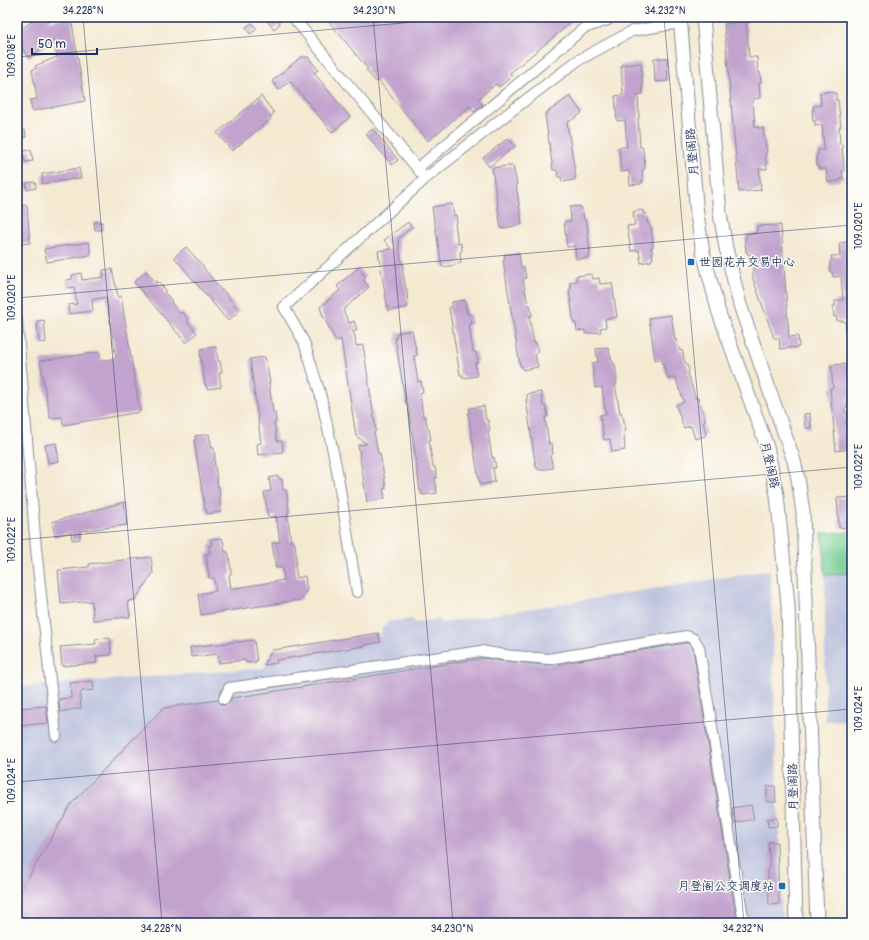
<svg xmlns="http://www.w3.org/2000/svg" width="869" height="940" viewBox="0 0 869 940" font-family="Pangolin,'LXGW WenKai TC',sans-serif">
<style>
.industrial{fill:#bdc3de}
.green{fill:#74cd94;stroke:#487e79}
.building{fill:#c2a3ce}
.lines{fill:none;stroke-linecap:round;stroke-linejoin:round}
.minor-casing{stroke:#888c98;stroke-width:12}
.major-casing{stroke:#888c98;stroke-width:15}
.minor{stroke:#fff;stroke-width:10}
.major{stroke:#fff;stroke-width:13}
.ticks{fill:none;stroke:#1b2f5e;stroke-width:1;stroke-opacity:0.45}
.poi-dot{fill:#1f6fb2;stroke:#fdfcf7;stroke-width:1.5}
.labels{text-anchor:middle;stroke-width:3;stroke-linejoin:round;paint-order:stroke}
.street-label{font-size:12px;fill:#1b2f5e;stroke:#fdfcf7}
.poi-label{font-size:12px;fill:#1b2f5e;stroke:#fdfcf7;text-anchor:start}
.neatline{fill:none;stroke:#1b2f5e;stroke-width:1.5}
.ticks-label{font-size:10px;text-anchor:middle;fill:#1b2f5e}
</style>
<rect width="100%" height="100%" fill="#fdfcf7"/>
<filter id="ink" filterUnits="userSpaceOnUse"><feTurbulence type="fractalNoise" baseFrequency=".025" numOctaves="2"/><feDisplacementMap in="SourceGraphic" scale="8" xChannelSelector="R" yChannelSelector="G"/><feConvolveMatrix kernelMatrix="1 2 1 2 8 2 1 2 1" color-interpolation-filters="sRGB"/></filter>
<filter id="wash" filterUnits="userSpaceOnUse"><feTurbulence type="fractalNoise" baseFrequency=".012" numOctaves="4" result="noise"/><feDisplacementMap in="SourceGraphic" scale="16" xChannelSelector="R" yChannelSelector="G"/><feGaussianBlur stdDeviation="0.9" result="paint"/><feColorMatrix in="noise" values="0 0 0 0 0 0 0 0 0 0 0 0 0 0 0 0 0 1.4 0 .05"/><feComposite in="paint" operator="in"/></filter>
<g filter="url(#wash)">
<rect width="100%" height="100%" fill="#f4e9d1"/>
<path class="industrial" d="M770,570L782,923H17V687L264,668L275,653L381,637L382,626L386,625V622L413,619L414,623L440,619L441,623Z
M852,573V720L825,721V575Z"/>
<path class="green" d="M852,532V573L825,575L822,533Z"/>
<g id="blocks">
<path class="building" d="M37,17H53L48,21L71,17L85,101L32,111L30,100L37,99L32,70L37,68L35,66L57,57L54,39L29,58L20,46L17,49V33Z
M264,17H275L280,24L274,29Z
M325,17H578L510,73L512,76L499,87L496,84L478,99L483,105L474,112L470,106L428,141L378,80L376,82L366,70L368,69Z
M736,17H746L749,57H757L758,72H760L761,83H759L760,98L753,99L755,127H758V128H763L767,153H765L767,169H759L761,190L739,192L724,24L736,23Z
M252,23L257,29L250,34L246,27Z
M301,57H308L318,70L314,73L350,117L332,132L290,81L279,90L272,81Z
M654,58H667L668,81L655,82Z
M641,63L643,94L638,95L639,115V118H638L640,147H642L643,150L645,166L644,170H642L643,182H641V184L630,185L629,171L621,172L619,147H627L625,120L617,121L615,96L623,95L621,65Z
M832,91V93H836V100H838L841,127H839L840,144H842L844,171H842L843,179H840V181L828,182L826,169H819L818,165H817L816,155H818V150H824L822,125L815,126V121H813L812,110H814L813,106L821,105L820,93Z
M261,96L274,113L270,117L271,119L232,151L217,133Z
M570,96L582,113L567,123L576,178H574L575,180L562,182L561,177H558L557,170H553L545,114Z
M373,129L398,160L392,165L366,134Z
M25,130L26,137L19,138L18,131Z
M508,138L515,146L489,167L483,158Z
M31,150L33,161L25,162L23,151Z
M506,166H513L517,184H516L522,224L501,229L492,168Z
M79,168L81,178L43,184L42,174Z
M35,182L36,188L27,190L26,183Z
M452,204L454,216L456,215L457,222L455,223L458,244L461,243L462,251L460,252L461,263L455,264L456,265L442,267L432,207Z
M18,205H27L30,243L21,244Z
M580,206L581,208H582L584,220H585L587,223L590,255H589V258L576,259L575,246L567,247L564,222L571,221L570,207Z
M643,210V213H646L648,224H649L651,227L653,243V247H651L653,259H651V261L641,263L639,250L631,251L627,226L635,225L633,212Z
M94,222H102V230H95Z
M408,222L412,227L398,239L401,260H402L404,268H402L406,289H407L408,307L388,311L378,251L391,249L384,240Z
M781,225L789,337L798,336L799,347L780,349L779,338H774L753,279V254L748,255L747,252H746L745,238L746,237V234L757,233V226Z
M89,242L91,255L47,262L44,249Z
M848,242L852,243V346H847L845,321H837L836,316L834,317L833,306H835V301L843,300L841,276L833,277L832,272H830V261H832L831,256H840L839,243Z
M186,247L204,267H203L222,291L223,290L239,311L228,321L174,257Z
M519,253L521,267H524L526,278L523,279L528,305H530L532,316H529L534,343L536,342L538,353L535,354L538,367L523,370L522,366H520L503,260H505L504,255Z
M358,268L366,277L363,280L369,287L343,310L349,323L354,321L357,330L353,332L355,336L356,346L363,345L376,431L374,432L378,453H380L386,488L383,489L385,498L367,502L358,445L367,444L356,436L341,339L336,341L323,316L320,307L340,290L337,286Z
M112,269L118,297L121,296L140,412L63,425L62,417L50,418L40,361L99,352L101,361L116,358L106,297L92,300L93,311L69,314L68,305L77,304L74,287L68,288L66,280L72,279V275L81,273L82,280L104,277L103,270Z
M146,271L156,283L157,281L166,290L164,292L172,301L171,302L180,314L182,312L189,320L187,322L197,333L186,343L134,282Z
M592,274L593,279L599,278L600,284L612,283L617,317L605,319L606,327L600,328L601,332L585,334V330L577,331L576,323L574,324L569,290L571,289L570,282L577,281L576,276Z
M465,300L467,314H470L472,324L469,325L473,352H476L478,362L475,363L477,376L463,378V375H460L449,307H452V302Z
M671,315L675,340L676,339L680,351L682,350L684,357L683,358L687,365L689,370L688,374L696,399L698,398L699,402L705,417V421L703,422L706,433L705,436L695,439L691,426L684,428L676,405L684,402L675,377L668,379L661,359L655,360L649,318Z
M44,320L46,342L39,343L37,321Z
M412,330L417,355L414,356L418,382L421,381L423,392L420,393L423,416H425L428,429H429L431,440H429L433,467H435L437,478H435L437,493L422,495L421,491H420L408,405H406L395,337H397L396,333Z
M216,347L218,361H220L222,372L219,373L221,387L207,389L206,385H205L200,353L201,352V349Z
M608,347L612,361H613L614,365L615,364L617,380H616L617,383L615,384L620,413L621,412L622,416H623L626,431L624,432L625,435H624L625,450L612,452L610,439L604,440L600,415L606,414L602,387L595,388L592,363L598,362L596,349Z
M265,357L270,382L269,383L273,412H275L276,422L274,423L277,441H282L283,452L258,455L257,444L261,443L250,359Z
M852,364V398L847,399V406L844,410L848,414V417L845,422L849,425V432H852V445H849L850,449L836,451L830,388H833L831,365Z
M541,392L543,406H546L548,417H545L549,444L552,443L553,454L550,455L553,468L538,470V467L536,468L526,399H527V394Z
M484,406L486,420H488L490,431H488L492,458L494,457L496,468H493L495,482L480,485V481H479L468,413H470L469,408Z
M810,413L811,428H805L804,414Z
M209,434L212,448H214L215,459H214L218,487L219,486L221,512L207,514V510H205L194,440H196L195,436Z
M56,443L59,461L48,463L45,445Z
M278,476L280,479H282L283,490H286L287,494L289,513H287L291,541H293L295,544L296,553V564H295L297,578L305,576L307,590L300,600L201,615L198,594L216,591L214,578H209L206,554L210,553L209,545H212L211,539L222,538L223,540L225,552H228L229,555L231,571V574L229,575L231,589L284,580L282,567L276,568L272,543L280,542L276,516L268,517L264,492L271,491L269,478Z
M852,497V527L839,528L837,498Z
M124,502L127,525L80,531V539L72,540L71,532L55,536L52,522Z
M151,557L153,573L135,600L128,601L130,617L93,620L92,601L61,604L58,570L89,567V564Z
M378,633L380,642L365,645V646L276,660L277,663L264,665L272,650H274Z
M110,638L111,655L96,656L97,663L62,666L60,647L96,644L95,639Z
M254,640L257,662L246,663L245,660L219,663L218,654L191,657L190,647Z
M686,643L690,644L693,649L737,923H17V897L71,804L163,708L218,700L221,705H225L228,704L232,698L484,658L503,661L549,665Z
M93,681L94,690L82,691L80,696L81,708L60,712L59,699L71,698L70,683Z
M46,706L48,723L17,726V708Z
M767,786H775L776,802H767Z
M751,805L754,819L734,823L732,808Z
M777,818V826L768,827L767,819Z
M768,842H777L779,904L769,905L768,868H770Z"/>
</g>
</g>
<g filter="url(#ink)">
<use href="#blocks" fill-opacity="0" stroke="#888c98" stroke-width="1"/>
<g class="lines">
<g class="minor-casing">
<path id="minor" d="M293,17L421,173
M418,168L584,28L608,20L606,17
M17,320L36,548L56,736
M357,592L336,465L320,393L304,342L284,307L426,178L510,112L577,61L632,31L680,23
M224,699L229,688L481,651L504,655L548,659L687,636L694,639L699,647L744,923"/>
</g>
<g class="major-casing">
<path id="major" d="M680,17L697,215L703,252L719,313L767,447L777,495L788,605L796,923
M703,17L720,213L726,248L740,305L794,461L798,478L803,512L817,923"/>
</g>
<use href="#minor" class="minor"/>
<use href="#major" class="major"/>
</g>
</g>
<path class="ticks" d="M83,17L162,923M373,17L453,923M664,17L744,923M17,57L471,17M17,298L852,225M17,540L852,467M17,782L852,709"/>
<g class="poi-dot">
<rect x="687" y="258" width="8" height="8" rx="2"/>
<rect x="778" y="882" width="8" height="8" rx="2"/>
</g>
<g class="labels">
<g class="street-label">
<text transform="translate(692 152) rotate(-95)" y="4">月登阁路</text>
<text transform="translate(770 465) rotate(77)" y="4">月登阁路</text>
<text transform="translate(793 787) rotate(-91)" y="4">月登阁路</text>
</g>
<g class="poi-label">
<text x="699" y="266">世园花卉交易中心</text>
<text x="774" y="890" text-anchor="end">月登阁公交调度站</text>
</g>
</g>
<rect width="869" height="940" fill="none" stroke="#fdfcf7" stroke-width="44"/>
<path d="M32 48v6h65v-6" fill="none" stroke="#1b2f5e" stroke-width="2"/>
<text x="38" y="48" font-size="12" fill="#1b2f5e" stroke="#fdfcf7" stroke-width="3" paint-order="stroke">50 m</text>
<rect x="22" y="22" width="825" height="896" class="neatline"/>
<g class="ticks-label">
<text x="83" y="14">34.228°N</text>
<text x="374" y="14">34.230°N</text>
<text x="665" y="14">34.232°N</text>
<text transform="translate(11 56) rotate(-90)" y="4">109.018°E</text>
<text transform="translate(858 226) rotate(-90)" y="4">109.020°E</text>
<text transform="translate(11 298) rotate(-90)" y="4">109.020°E</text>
<text transform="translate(858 467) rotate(-90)" y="4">109.022°E</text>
<text transform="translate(11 540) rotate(-90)" y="4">109.022°E</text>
<text transform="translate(858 709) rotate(-90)" y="4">109.024°E</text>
<text transform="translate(11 781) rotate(-90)" y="4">109.024°E</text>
<text x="161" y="932">34.228°N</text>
<text x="452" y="932">34.230°N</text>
<text x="743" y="932">34.232°N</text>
</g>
</svg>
